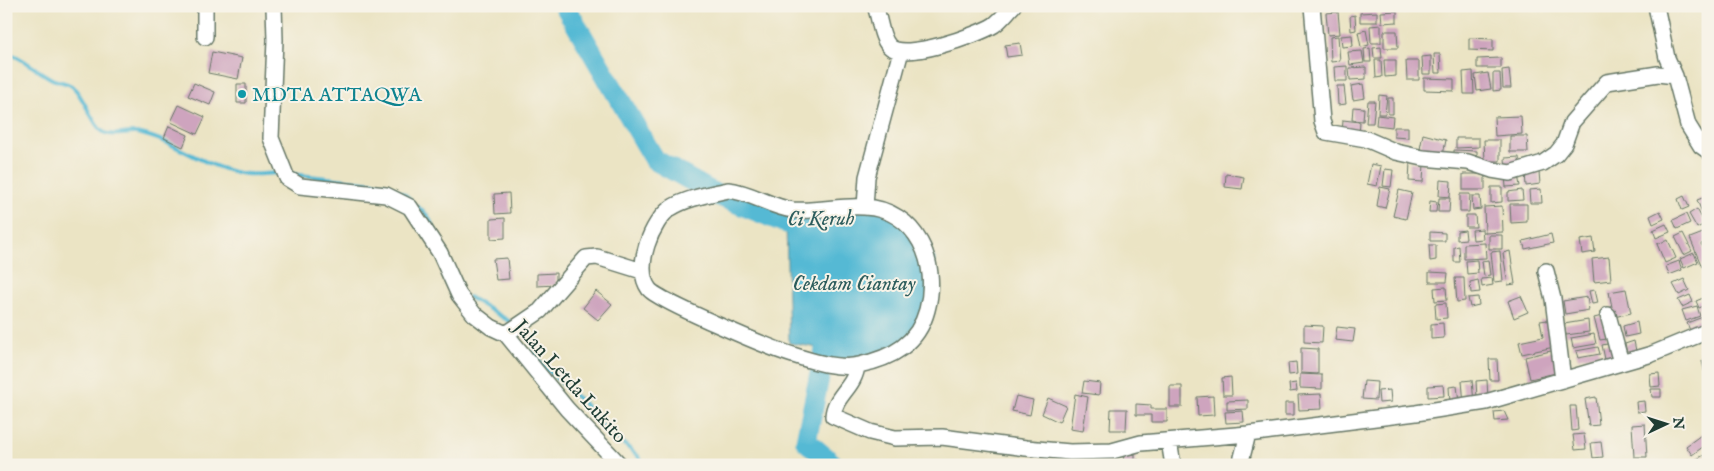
<svg xmlns="http://www.w3.org/2000/svg" width="1714" height="471" viewBox="0 0 1714 471" font-family="'IM FELL English',serif">
<style>
.water{fill:#55b9d4;stroke:#3a7b84}
.lines{fill:none;stroke-linecap:round;stroke-linejoin:round}
.stream{stroke:#55b9d4;stroke-width:4}
.river{stroke:#55b9d4;stroke-width:21}
.building{fill:#cea4be}
.minor-casing{stroke:#676;stroke-width:18}
.path{stroke:#676;stroke-width:2;stroke-dasharray:1 4;stroke-linecap:butt}
.minor{stroke:#fff;stroke-width:15}
.culture-dot{fill:#0f9aa8;stroke:#f7f3e8;stroke-width:2}
.labels{text-anchor:middle;stroke-width:4;stroke-linejoin:round;paint-order:stroke}
.culture-label{font-size:20px;fill:#0d838f;stroke:#f7f3e8;text-anchor:start}
.street-label{font-size:20px;fill:#1f3d34;stroke:#f7f3e8}
.water-label{font-size:21px;font-style:italic;fill:#2c5c5c;stroke:#f7f3e8}
</style>
<rect width="100%" height="100%" fill="#f7f3e8"/>
<filter id="ink" filterUnits="userSpaceOnUse"><feTurbulence type="fractalNoise" baseFrequency=".02" numOctaves="2"/><feDisplacementMap in="SourceGraphic" scale="10" xChannelSelector="R" yChannelSelector="G"/><feConvolveMatrix kernelMatrix="1 2 1 2 8 2 1 2 1" color-interpolation-filters="sRGB"/></filter>
<filter id="wash" filterUnits="userSpaceOnUse"><feTurbulence type="fractalNoise" baseFrequency=".0096" numOctaves="4" result="noise"/><feDisplacementMap in="SourceGraphic" scale="20" xChannelSelector="R" yChannelSelector="G"/><feGaussianBlur stdDeviation="1.12" result="paint"/><feColorMatrix in="noise" values="0 0 0 0 0 0 0 0 0 0 0 0 0 0 0 0 0 1.4 0 .05"/><feComposite in="paint" operator="in"/></filter>
<g filter="url(#wash)">
<rect width="100%" height="100%" fill="#ebe4c4"/>
<path class="water" d="M801,216H859L897,225L925,261L917,317L891,348L825,349L789,343L786,223Z"/>
<g class="lines">
<path class="stream" d="M6,52C24,58 35,70 52,79C58,82 68,82 73,87C85,98 93,127 105,133C114,137 127,132 136,133C172,139 202,166 239,173C252,176 267,173 281,173
M290,174L384,184L404,194L410,200
M417,206L428,216L437,235
M469,297L514,324
M523,328L541,364L584,404L601,425L637,455L644,465"/>
<path class="river" d="M565,6L655,160L717,195L786,223L859,216L897,225L925,261L917,317L891,350L825,349L806,441L834,465"/>
</g>
<g id="blocks">
<path class="building" d="M1397,11V22L1382,23L1381,12Z
M1338,12L1340,34L1328,35L1326,13Z
M1377,12V22H1360V13Z
M1355,15L1356,30L1351,31L1350,16Z
M1381,25V43H1371L1370,26Z
M1366,30L1369,45L1361,47L1358,32Z
M1384,31H1397L1398,48H1384Z
M1352,35L1353,46L1342,47L1341,36Z
M1338,36L1340,61L1331,62L1330,37Z
M1469,38L1493,39V51L1469,50Z
M1020,43L1022,55L1007,57L1005,45Z
M1381,47L1382,58H1374L1373,48Z
M1370,48L1371,62H1365L1364,49Z
M1362,51L1364,63L1350,65L1348,52Z
M212,52L242,58L238,79L208,73Z
M1434,54H1440L1441,73H1435Z
M1431,56V74H1423L1422,57Z
M1501,58V68H1477V59Z
M1375,60H1381L1382,77L1376,78Z
M1384,60H1396V76L1385,77Z
M1406,61H1419V80H1407Z
M1347,66V81H1335L1334,67Z
M1366,67V79L1350,80L1349,68Z
M1509,69L1511,88H1503L1502,70Z
M1473,71L1474,94H1464L1463,72Z
M1488,73L1491,89L1477,91L1475,75Z
M1493,73H1500L1501,90L1493,91Z
M1424,78L1454,79V91L1424,90Z
M194,83L215,92L210,105L188,96Z
M237,84H246V103H237Z
M1363,84L1365,98L1353,100L1351,86Z
M1337,86H1344L1346,104L1338,105Z
M1379,95L1387,96L1385,114H1378Z
M1388,98H1393V114H1388Z
M1368,101H1375L1373,123H1366Z
M179,105L205,117L197,134L171,122Z
M1353,107L1364,108L1363,121L1352,120Z
M1377,115L1393,117L1392,127L1376,125Z
M1521,116L1522,134L1495,136L1494,117Z
M1343,120L1360,122L1359,137L1342,135Z
M169,126L188,135L183,147L164,138Z
M1394,127H1408V138L1394,137Z
M1423,134L1446,140L1442,160L1419,154Z
M1510,136H1527L1528,152H1510Z
M1456,138H1479V147L1456,148Z
M1484,140H1500V161H1485Z
M1454,150L1477,151V161H1454Z
M1519,157L1520,168L1506,170L1505,158Z
M1410,162L1424,163L1423,182L1409,181Z
M1371,164L1381,166L1377,186L1367,184Z
M1385,169L1393,170L1391,187L1383,186Z
M1539,172L1540,184L1526,186L1525,173Z
M1226,174L1244,177L1242,189L1225,187Z
M1463,174H1485V190H1463Z
M1518,175L1520,186L1506,187L1505,176Z
M1440,180L1451,181L1450,197L1439,196Z
M1380,187L1390,189L1385,208L1377,206Z
M1491,187H1502V202L1491,203Z
M1541,189L1542,203H1530L1529,190Z
M1399,190L1412,193L1406,219L1393,216Z
M1522,190L1523,200L1508,201V192Z
M509,193L510,213L495,214L494,194Z
M1460,194H1470L1469,212H1460Z
M1472,196H1480L1481,209L1473,210Z
M1684,196L1689,207L1682,210L1678,199Z
M1705,197L1708,203L1706,222L1697,200Z
M1439,198H1450L1449,212H1438Z
M1430,201L1437,202L1436,212H1429Z
M1510,204H1527V222L1511,223Z
M1502,206L1503,232L1485,233L1484,207Z
M1697,209L1705,224L1697,228L1689,214Z
M1660,211L1664,219L1653,224L1650,216Z
M1686,214L1690,223L1677,229L1673,220Z
M1466,215H1475L1476,227H1466Z
M505,218V238L491,239V219Z
M1666,224L1670,232L1656,238L1653,230Z
M1482,229L1483,239L1473,240L1472,230Z
M1465,230L1466,239L1457,240V231Z
M1708,231V241L1701,244L1708,256V265L1702,267L1690,238Z
M1430,232L1445,233V241H1430Z
M1683,233L1692,251L1684,255L1675,237Z
M1551,234L1553,243L1525,249L1523,241Z
M1489,235H1502V249H1489Z
M1593,238L1595,252L1582,254L1580,240Z
M1668,240L1676,258L1665,263L1657,244Z
M1485,243L1486,258L1464,259V244Z
M1429,245H1436V260L1430,261Z
M1459,246L1460,262H1454V247Z
M1500,251L1503,281L1494,282L1491,252Z
M1510,251L1515,284L1508,285L1503,253Z
M1694,253L1698,262L1684,268L1680,259Z
M1609,257L1611,280L1594,282L1592,259Z
M507,258L509,279L496,280L493,259Z
M1477,260L1478,273L1467,274L1466,261Z
M1488,260L1490,275L1484,276L1482,261Z
M1679,261L1682,270L1669,275L1666,266Z
M1429,272L1448,273L1447,282H1429Z
M556,273V285L537,286V274Z
M1455,278H1464L1465,301L1457,302Z
M1492,278L1493,285L1482,287L1481,279Z
M1684,279L1689,290L1679,295L1673,284Z
M1478,280L1480,292L1471,293L1470,282Z
M1446,287L1447,300L1435,301L1434,288Z
M1626,289L1631,313L1614,317L1609,292Z
M1595,290L1598,303L1592,304L1589,291Z
M596,291L612,304L598,320L583,308Z
M1690,295L1693,302L1682,307L1678,300Z
M1521,296L1528,312L1514,318L1508,301Z
M1708,296V304L1699,308L1696,301Z
M1478,297L1479,305L1470,307L1468,298Z
M1587,297L1589,310L1565,314L1563,301Z
M1446,303L1447,318L1436,319L1435,304Z
M1697,306L1700,316L1686,321L1682,310Z
M1708,315V325L1691,333L1687,323Z
M1602,316L1607,339L1600,340L1594,318Z
M1548,320L1554,347L1522,354L1519,342L1543,337L1540,321Z
M1588,320L1589,332L1566,335L1564,324Z
M1637,322L1639,334L1625,337L1623,326Z
M1443,323L1444,338L1431,339V324Z
M1304,325L1323,326L1322,343L1304,342Z
M1337,327L1355,329L1353,342L1335,340Z
M1594,334L1596,344L1573,348L1571,338Z
M1634,341L1637,356L1628,358L1625,344Z
M1613,343L1617,361L1606,364L1602,345Z
M1598,347L1600,354L1578,358L1576,351Z
M1301,348L1318,349V374L1301,373Z
M1555,350L1560,372L1530,379L1525,357Z
M1489,359H1497L1498,380H1490Z
M1708,360V382L1707,383L1702,361Z
M1296,362L1297,374L1289,375L1288,363Z
M1659,373L1660,386L1651,387L1650,374Z
M1300,374L1322,375V389L1300,388Z
M1231,377L1232,395H1223L1222,378Z
M1472,380L1474,403L1464,404L1462,381Z
M1487,380L1488,398H1477L1476,381Z
M1084,381L1100,383L1099,395L1082,393Z
M1364,381L1377,382L1376,400L1362,399Z
M1296,383L1297,391L1290,392L1289,384Z
M1443,385L1444,396L1428,397V386Z
M1170,386H1182V407H1170Z
M1457,386L1459,402L1450,403L1449,387Z
M1651,389H1661V397H1652Z
M1390,390L1391,402L1379,403L1378,391Z
M1075,394L1088,397L1083,431L1070,429Z
M1321,394L1322,409L1299,410L1298,395Z
M1016,396L1033,400L1030,415L1012,411Z
M1213,396L1214,415L1198,416L1197,397Z
M1596,397L1599,425L1589,426L1585,399Z
M1048,398L1066,406L1059,422L1042,414Z
M1248,400V409L1227,410V401Z
M1644,401L1645,411L1637,412L1636,402Z
M1285,403H1294V415H1285Z
M1136,404L1151,405V409H1167V422H1151V415H1136Z
M1570,406H1576L1578,430L1572,431Z
M1111,409H1127L1126,430H1110Z
M1243,411L1244,422L1226,423L1225,412Z
M1504,411L1508,420L1495,421L1494,412Z
M1645,424L1647,457H1634L1632,425Z
M1708,430V443L1692,455L1686,446Z
M1584,434L1586,449L1575,450L1573,435Z
M1601,442L1603,457L1593,458L1591,443Z
M1124,454H1135V465H1123Z
M1704,455L1708,465H1698L1695,460Z"/>
</g>
</g>
<g filter="url(#ink)">
<use href="#blocks" fill-opacity="0" stroke="#676" stroke-width="1"/>
<g class="lines">
<g class="minor-casing">
<path id="minor" d="M205,6V37
M274,6L275,40L271,138L287,178L300,186L386,195L410,207L440,253L459,295L474,314L491,327L506,334L567,409L620,465
M875,6C880,18 880,36 889,46C903,62 978,35 994,25C1001,20 1007,12 1013,6
M1312,6L1322,121L1326,132L1366,139L1396,152L1423,158L1468,162L1492,170L1510,173L1543,163L1556,154L1564,144L1572,122L1607,82L1658,74L1675,76
M1656,6L1667,58L1675,76L1688,125L1701,146L1708,151
M728,190C751,192 770,207 793,210C817,212 841,205 864,207C917,209 940,264 927,310C918,344 892,358 859,365C840,370 811,361 793,355C772,349 658,301 649,289C633,268 652,220 671,208C686,198 711,194 728,190Z
M865,207L867,177L901,51
M1546,271L1553,299L1563,380
M1608,315L1621,363
M506,334L540,311L586,258L597,257L642,271
M857,366C855,387 834,396 833,416L870,432L895,438L942,437L1026,448L1070,452L1112,451L1141,443L1248,434
M1169,441L1173,465
M1240,465L1248,434L1416,413L1486,402L1652,354L1708,331"/>
</g>
<path class="path" d="M1137,465L1138,458"/>
<use href="#minor" class="minor"/>
</g>
</g>
<circle class="culture-dot" cx="242" cy="94" r="5"/>
<g class="labels">
<g class="culture-label">
<text x="252" y="101">MDTA ATTAQWA</text>
</g>
<g class="street-label">
<text transform="translate(571 381) rotate(48)" y="7">Jalan Letda Lukito</text>
</g>
<g class="water-label">
<text transform="translate(821 218) rotate(-1)" y="7">Ci Keruh</text>
<text x="854" y="290">Cekdam Ciantay</text>
</g>
</g>
<rect width="1714" height="471" fill="none" stroke="#f7f3e8" stroke-width="25"/>
<g transform="translate(1666 424) rotate(86)" stroke="#f7f3e8" stroke-width="4" paint-order="stroke">
<path d="M0-4L9 19L0 12L-9 19Z" fill="#1f3d34"/>
<text y="-8" font-size="14" font-weight="bold" text-anchor="middle" fill="#1f3d34">N</text>
</g>
</svg>
